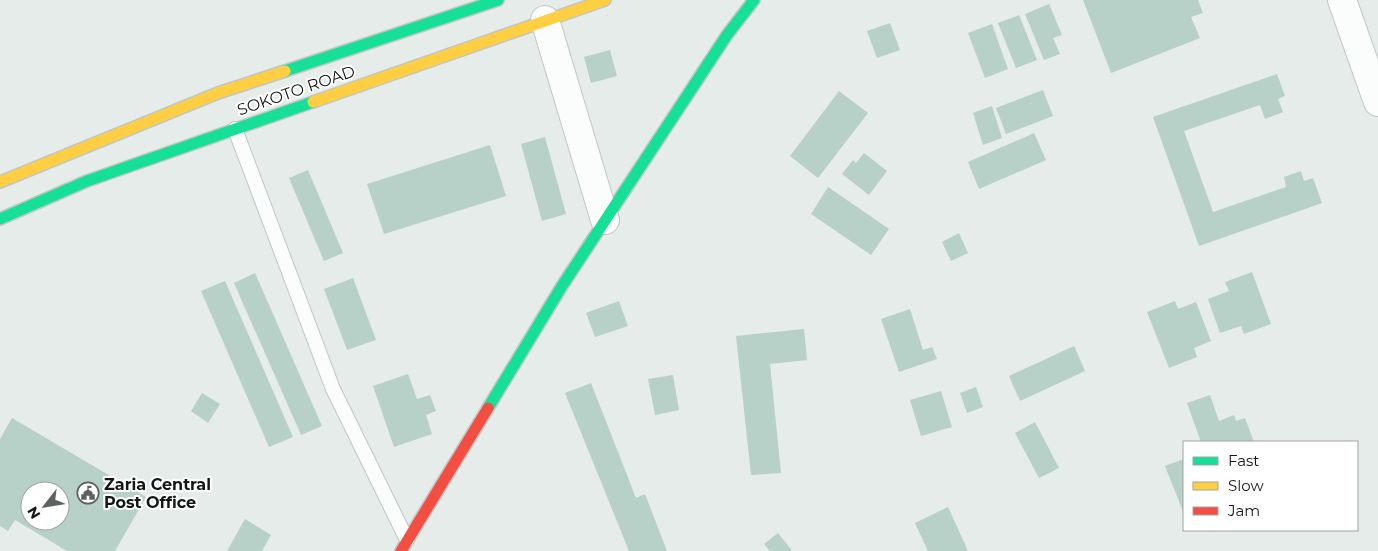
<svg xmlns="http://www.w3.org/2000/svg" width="1378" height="551" viewBox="0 0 1378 551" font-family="Montserrat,sans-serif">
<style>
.building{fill:#b7d0c8;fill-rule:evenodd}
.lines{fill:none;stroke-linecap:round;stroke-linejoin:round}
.lane-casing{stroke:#c1c6c4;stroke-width:16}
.street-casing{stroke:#c1c6c4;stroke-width:30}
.fast-casing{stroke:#c1c6c4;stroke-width:14}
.slow-casing{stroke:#c1c6c4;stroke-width:14}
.jam-casing{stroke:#c1c6c4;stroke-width:14}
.lane{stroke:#fbfcfc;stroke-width:14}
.street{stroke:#fbfcfc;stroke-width:28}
.fast{stroke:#16e098;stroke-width:11}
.slow{stroke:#ffcf43;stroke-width:11}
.jam{stroke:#f24e42;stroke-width:11}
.labels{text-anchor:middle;stroke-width:4;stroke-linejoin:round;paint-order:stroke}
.street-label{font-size:16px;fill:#131816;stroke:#fff}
.poi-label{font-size:16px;font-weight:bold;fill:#131816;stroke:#fff;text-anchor:start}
</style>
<rect width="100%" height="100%" fill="#e5ece9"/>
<path class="building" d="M1083,0H1198L1203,13L1191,17L1200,38L1111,73Z
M1049,4L1062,35L1053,38L1060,54L1044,60L1025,14Z
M1019,15L1037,60L1016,68L998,23Z
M890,23L900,50L877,58L867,31Z
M992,24L1008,69L985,78L968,33Z
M610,50L617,76L591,83L584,57Z
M1277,74L1285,96L1278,99L1283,112L1265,119L1260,105L1184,131L1213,212L1286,187L1284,177L1301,171L1304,181L1313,178L1322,203L1199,246L1153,117Z
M1043,90L1053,116L1006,134L996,108Z
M839,91L868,113L818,178L790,156Z
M992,106L1002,138L983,145L973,113Z
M1034,133L1046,160L979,189L968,162Z
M545,137L566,214L542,221L521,144Z
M490,145L506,196L384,234L367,184Z
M864,153L887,171L869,195L842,174L853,160L856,163Z
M308,170L343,253L324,261L289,178Z
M828,187L889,229L871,255L811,214Z
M959,233L968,253L951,261L942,242Z
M1252,272L1271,324L1244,334L1241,326L1220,333L1208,299L1229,291L1225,282Z
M255,273L322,426L301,435L234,283Z
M353,278L376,340L347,350L324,289Z
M225,281L293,437L269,447L201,291Z
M619,301L628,326L595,337L586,313Z
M1175,301L1178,309L1196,302L1211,341L1194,348L1197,357L1169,368L1147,312Z
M910,309L923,350L932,347L937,359L899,372L881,319Z
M804,329L807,360L770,364L781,473L751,475L736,336Z
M1074,346L1085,371L1020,401L1009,376Z
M408,374L417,399L430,395L436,411L426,415L432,434L394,447L373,386Z
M673,375L679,410L655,415L648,379Z
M591,383L636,498L645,494L667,551H629L565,393Z
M976,387L983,407L967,413L960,393Z
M941,391L952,427L921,436L910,400Z
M202,393L220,404L208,423L191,411Z
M1210,395L1219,421L1234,415L1236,421L1245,418L1254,442H1201L1187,403Z
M12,418L146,497L115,551H67L15,520L8,531L0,526V439ZM30,491H60V521H30Z
M1035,422L1059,468L1039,478L1015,433Z
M1184,459V514L1165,466Z
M948,507L968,551H928L915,523Z
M245,519L271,535L262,551H227Z
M778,533L786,543L792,551H770L764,544Z"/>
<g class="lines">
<g class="lane-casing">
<path id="lane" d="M235,129L333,389L407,540"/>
</g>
<g class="street-casing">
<path id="street" d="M1342,0L1378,102
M545,20L605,220"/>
</g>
<g class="fast-casing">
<path id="fast" d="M285,71L498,0
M0,219L87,181L313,102
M488,408L562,286L727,35L754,0"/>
</g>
<g class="slow-casing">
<path id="slow" d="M313,102L605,0
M0,182L218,93L285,71"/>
</g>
<g class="jam-casing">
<path id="jam" d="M401,551L488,408"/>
</g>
<use href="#lane" class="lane"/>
<use href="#street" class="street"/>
<use href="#fast" class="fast"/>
<use href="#slow" class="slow"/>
<use href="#jam" class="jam"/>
</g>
<defs>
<g id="civic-ring" transform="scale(1.125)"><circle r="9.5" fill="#fff" stroke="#5c6260" stroke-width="1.5"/><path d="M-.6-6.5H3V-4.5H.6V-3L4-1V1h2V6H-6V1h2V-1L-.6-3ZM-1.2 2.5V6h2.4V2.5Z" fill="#5c6260"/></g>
</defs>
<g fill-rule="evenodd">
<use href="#civic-ring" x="88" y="493"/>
</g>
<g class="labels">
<g class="street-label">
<text transform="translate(296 90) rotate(-19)" y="6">SOKOTO ROAD</text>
</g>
<g class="poi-label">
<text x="104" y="490">Zaria Central<tspan x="104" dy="18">Post Office</tspan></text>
</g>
</g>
<rect x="1183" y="441" width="175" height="90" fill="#ffffff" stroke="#a1a3a2"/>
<rect x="1193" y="457" width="25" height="8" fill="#16e098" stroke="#a1a3a2"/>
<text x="1228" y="466" font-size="15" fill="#131816">Fast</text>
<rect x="1193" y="482" width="25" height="8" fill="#ffcf43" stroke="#a1a3a2"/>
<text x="1228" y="491" font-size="15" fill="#131816">Slow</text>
<rect x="1193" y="507" width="25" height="8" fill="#f24e42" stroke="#a1a3a2"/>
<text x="1228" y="516" font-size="15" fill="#131816">Jam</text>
<g transform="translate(45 506) rotate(239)"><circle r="24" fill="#ffffff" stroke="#a1a3a2"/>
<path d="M0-4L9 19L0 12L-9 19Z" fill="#5c6260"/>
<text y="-8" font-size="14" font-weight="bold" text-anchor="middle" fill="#131816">N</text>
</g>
</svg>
